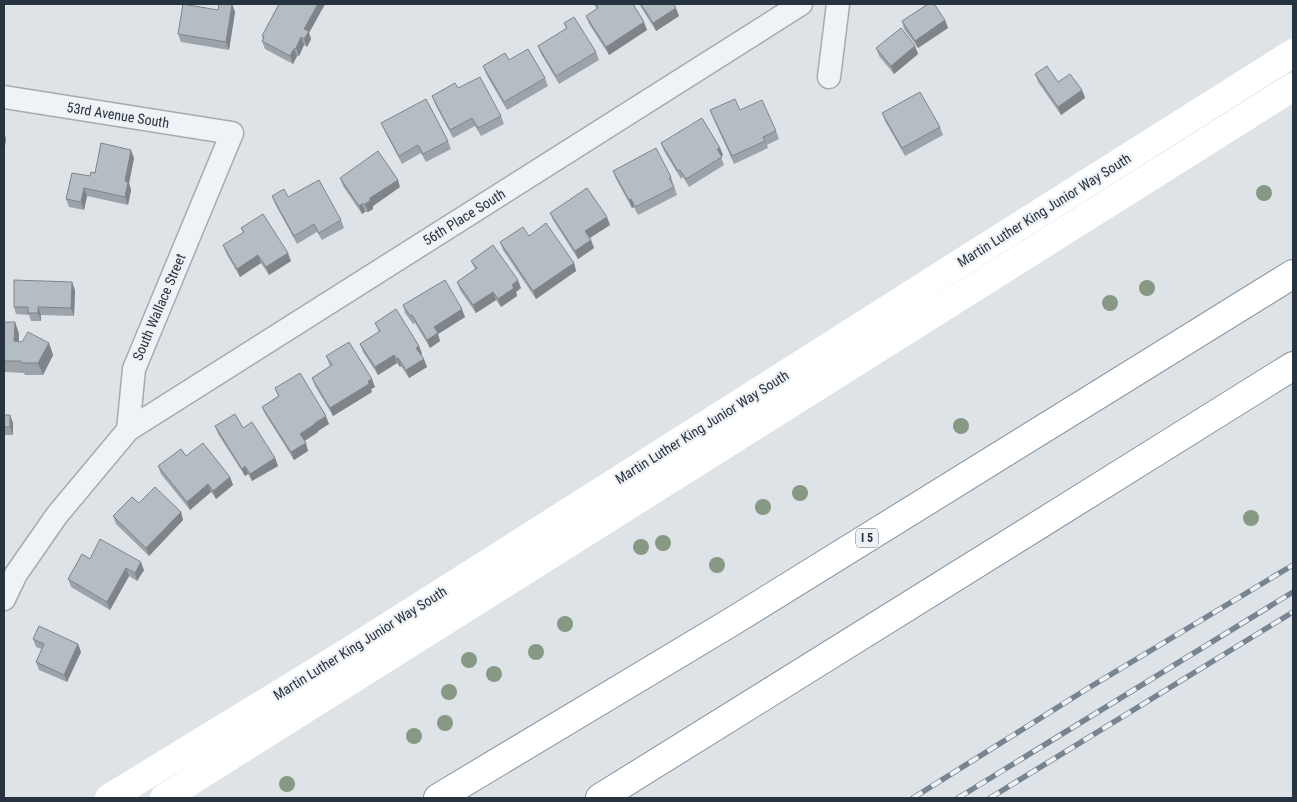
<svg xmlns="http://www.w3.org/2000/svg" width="1297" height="802" viewBox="0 0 1297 802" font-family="'Roboto Condensed',sans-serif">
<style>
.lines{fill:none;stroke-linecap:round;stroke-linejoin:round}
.minor-casing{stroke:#a3abb1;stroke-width:25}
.motorway-casing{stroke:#85929e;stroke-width:30}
.minor{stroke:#f0f3f6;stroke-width:22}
.secondary{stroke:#fff;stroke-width:28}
.motorway{stroke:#fff;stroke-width:28}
.rail-casing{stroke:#778491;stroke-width:5.5}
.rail{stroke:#edf1f5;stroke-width:4;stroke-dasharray:11;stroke-linecap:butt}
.tree{fill:#879885}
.wall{fill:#9ca3a9}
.shaded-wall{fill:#7f8489}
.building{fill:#b5bdc4;stroke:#7f8489}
.labels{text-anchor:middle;stroke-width:4.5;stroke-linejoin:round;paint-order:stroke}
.shield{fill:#edf1f5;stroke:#626c75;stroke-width:1}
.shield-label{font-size:12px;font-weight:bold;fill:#27333e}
.street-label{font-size:14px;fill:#27333e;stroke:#edf1f5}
</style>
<rect width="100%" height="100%" fill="#dee3e7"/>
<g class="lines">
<g class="minor-casing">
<path id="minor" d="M829,77L838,4
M4,97L232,133L134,369L128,430L57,515L16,574L4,599
M128,430L801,4"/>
</g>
<g class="motorway-casing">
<path id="motorway" d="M438,798L733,621L1293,274
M600,798C832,655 1062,510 1293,366"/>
</g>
<use href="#minor" class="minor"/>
<path class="secondary" d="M109,798L343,655L962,262L1293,53
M164,798L1293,87"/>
<use href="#motorway" class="motorway"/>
<g class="rail-casing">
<path id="rail" d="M913,798L1090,687L1293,565
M958,798L1293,592
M990,798L1293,612"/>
</g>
<use href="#rail" class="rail"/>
</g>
<g class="tree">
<circle cx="1264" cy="193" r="8"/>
<circle cx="1147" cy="288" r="8"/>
<circle cx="1110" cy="303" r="8"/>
<circle cx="961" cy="426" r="8"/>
<circle cx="800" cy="493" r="8"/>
<circle cx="763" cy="507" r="8"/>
<circle cx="1251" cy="518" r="8"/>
<circle cx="663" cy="543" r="8"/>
<circle cx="641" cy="547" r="8"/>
<circle cx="717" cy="565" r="8"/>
<circle cx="565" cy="624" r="8"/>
<circle cx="536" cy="652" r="8"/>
<circle cx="469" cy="660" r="8"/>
<circle cx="494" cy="674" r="8"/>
<circle cx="449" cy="692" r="8"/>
<circle cx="445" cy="723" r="8"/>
<circle cx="414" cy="736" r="8"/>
<circle cx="287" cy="784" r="8"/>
</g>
<path class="wall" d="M232,4L235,12L229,50L181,42L178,34Z
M279,4H325L309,33L311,39L307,47L304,45L299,56H297L293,64L265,49L262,41L263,40L262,36Z
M594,4H633L647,30L609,55L589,24L586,16L597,9Z
M639,4H678L674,6L679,16L656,31Z
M945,20L948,28L918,48L904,29L902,21Z
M564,23L596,52L599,60L559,84L541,54L538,46L566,29Z
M915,46L918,54L894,74L879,56L876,48Z
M483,66L545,78L548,86L507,110L486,74Z
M1035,74L1082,90L1085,98L1061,115L1038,82Z
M458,88L501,116L504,124L481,136L475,126L453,138L435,104L432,96Z
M710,110H740L776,131L779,139L767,145L768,148L734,164L713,118Z
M882,113L940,127L943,135L905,156L885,121Z
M381,123L448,141L451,149L426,162L421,153L402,164L384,130Z
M661,143L720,148L723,155L721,157L724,165L689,187L683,177L681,179L664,151Z
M134,158L129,183L131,190L128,205L87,196L84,210L69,207L66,199L90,176L95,173Z
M613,171L671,177L677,195L638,215L634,207L632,208L616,179Z
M340,178L400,187L373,206V209L368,212H365L362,214L343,186Z
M272,196L288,197L341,220L344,228L322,240L317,232L297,244L275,204Z
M550,213L610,225L590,238L594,248L578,259L553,220Z
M241,228L291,261L269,275L261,263L240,277L226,253L223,245L243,233Z
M529,236L574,263L576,271L536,299L503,250L500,242Z
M471,261L521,288L516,292L517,296L501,307L496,300L476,313L460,290L457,282L475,269Z
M75,290L74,316L41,315V321H31L29,315L16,314L14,307Z
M403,305L465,317L438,334L440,341L430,348L415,323L413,324L405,313Z
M4,322H15L19,334V342L49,343L53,355L43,375H25L24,373L4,372Z
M375,323L419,346L422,354L421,355L427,367L409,378L401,366L400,367L397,363L378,375L363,352L360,344L379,332Z
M326,356L375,387L371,389L372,392L333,416L315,386L312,378L330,366Z
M275,388L329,424L318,431V432L304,441L308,451L294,460L265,414L262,407L278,396Z
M4,415L13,423V435H4V442Z
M215,426L243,428L275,458L278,466L252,481L248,474L245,476L218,434Z
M186,456L230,477L233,485L216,499L211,492L190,510L161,474L158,466Z
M139,503L181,512L183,520L149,556L116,524L113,516Z
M90,559L144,570L137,581L129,576L110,610L71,587L68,579Z
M33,639L78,644L81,652L67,682L39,670L36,662L42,649L36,647Z"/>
<path class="shaded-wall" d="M232,4L235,12L229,50L226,42Z
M318,4H325L309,33L311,39L307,47L304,39V29Z
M676,8L679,16L656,31L653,23Z
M945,20L948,28L918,48L915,41Z
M644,22L647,30L609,55L606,47Z
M301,37L304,45L299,56L296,48Z
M915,46L918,54L894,74L891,66Z
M294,49L297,56L293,64L290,56Z
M1082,90L1085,98L1061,115L1058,107Z
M4,131L6,139L4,154Z
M720,148L723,155L720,157L717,149Z
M131,150L134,158L129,183L131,190L128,205L125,197V181Z
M398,180L400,187L373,206V209L368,212L365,204L370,198Z
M84,188L87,196L84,210L81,202Z
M631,199L634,207L632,208L629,200Z
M362,204L365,212L362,214L359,206Z
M607,217L610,225L588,239L585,231Z
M591,240L594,248L578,259L575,251Z
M288,253L291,261L269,275L266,267Z
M258,255L261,263L240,277L237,269Z
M574,263L576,271L536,299L533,291Z
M518,280L521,288L516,292L517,296L501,307L498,299L512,285Z
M72,282L75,290L74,316L71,308Z
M493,292L496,300L476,313L473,305Z
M38,307L41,315V321L38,313Z
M462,309L465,317L438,334L440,341L430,348L427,340L434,327Z
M15,322L19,334L18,353L14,341Z
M49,343L53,355L43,375L38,363Z
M419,346L422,354L419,356L416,348Z
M394,355L397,363L378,375L375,367Z
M398,358L401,366L400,367L397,359Z
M424,359L427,367L409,378L406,370Z
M372,379L375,387L371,389L372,392L333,416L330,408Z
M10,415L13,423V435L10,427Z
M326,416L329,424L318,431V432L303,442L300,434Z
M306,443L308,451L294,460L291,452Z
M275,458L278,466L252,481L250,474Z
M245,466L248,474L245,476L242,469Z
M230,477L233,485L216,499L213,491Z
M208,484L211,492L190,510L187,502Z
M181,512L183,520L149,556L146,548Z
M141,562L144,570L137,581L135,573Z
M126,568L129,576L110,610L107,602Z
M78,644L81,652L67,682L64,675Z"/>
<path class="building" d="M183,4L218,10L219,4H232L226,42L178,34Z
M279,4H318L304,29L309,31L304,39L301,37L296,48L294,49L290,56L262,41L264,37L262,36Z
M596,4H633L644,22L606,47L586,16L598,8Z
M641,4H673L676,8L653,23Z
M928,4H934L945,20L915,41L902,21Z
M574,17L596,52L556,76L538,46L567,28L564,23Z
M901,28L915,46L891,66L876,48Z
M528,49L545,78L504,102L483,66L505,53L509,60Z
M1047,66L1058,82L1070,74L1082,90L1058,107L1035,74Z
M480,77L501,116L478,128L472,118L450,130L432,96L455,83L458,88Z
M920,92L940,127L902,148L882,113Z
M426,99L448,141L423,154L418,145L399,156L381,123Z
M735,99L740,110L762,100L776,131L763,137L765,141L732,156L710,110Z
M702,118L720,148L717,149L722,157L686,179L680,170L678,171L661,143Z
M101,143L131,150L125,181L128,182L125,197L84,188L81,202L66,199L72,173L90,176L91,172L95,173Z
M656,148L671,177L669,178L674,187L635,207L631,199L629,200L613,171Z
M378,151L398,180L370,198V201L365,204H362L359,206L340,178Z
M319,180L341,220L319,233L314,224L294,236L272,196L284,189L288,197Z
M587,188L607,217L585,231L591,240L575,251L550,213Z
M263,214L288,253L266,267L258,255L237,269L223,245L244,232L241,228Z
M546,223L574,263L533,291L500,242L523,227L529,236Z
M493,245L518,280L512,285L514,288L498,299L493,292L473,305L457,282L477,268L471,261Z
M14,280L72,282L71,308L38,307V313H28V307H14Z
M445,280L462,309L434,327L438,333L427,340L412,315L410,316L403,305Z
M396,309L419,346L416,348L424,359L406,370L398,358L397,359L394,355L375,367L360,344L380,331L375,323Z
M4,322H15L14,341L22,342L28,332L49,343L38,363H21V361H4Z
M349,342L372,379L368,381L369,384L330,408L312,378L332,365L326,356Z
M300,373L326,416L315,423V424L300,434L306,443L291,452L262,407L279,396L275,388Z
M235,414L243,428L252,422L275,458L250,474L245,466L242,469L215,426Z
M4,415H10V427H4Z
M203,443L230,477L213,491L208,484L187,502L158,466L181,449L186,456Z
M155,487L181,512L146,548L113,516L132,497L139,503Z
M100,539L141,562L135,573L126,568L107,602L68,579L82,554L90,559Z
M39,626L78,644L64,675L36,662L44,644L33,639Z"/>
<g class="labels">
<rect class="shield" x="856" y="528.5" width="22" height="19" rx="4"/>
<g class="shield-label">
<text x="867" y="542">I 5</text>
</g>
<g class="street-label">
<text transform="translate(118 115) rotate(9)" y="5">53rd Avenue South</text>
<text transform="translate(1044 210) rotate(-32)" y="5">Martin Luther King Junior Way South</text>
<text transform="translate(464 217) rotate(-32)" y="5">56th Place South</text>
<text transform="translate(159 307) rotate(-67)" y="5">South Wallace Street</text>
<text transform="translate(702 427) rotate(-32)" y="5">Martin Luther King Junior Way South</text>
<text transform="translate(360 643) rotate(-32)" y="5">Martin Luther King Junior Way South</text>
</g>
</g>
<rect width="1297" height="802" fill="none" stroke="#27333e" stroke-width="10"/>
</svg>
